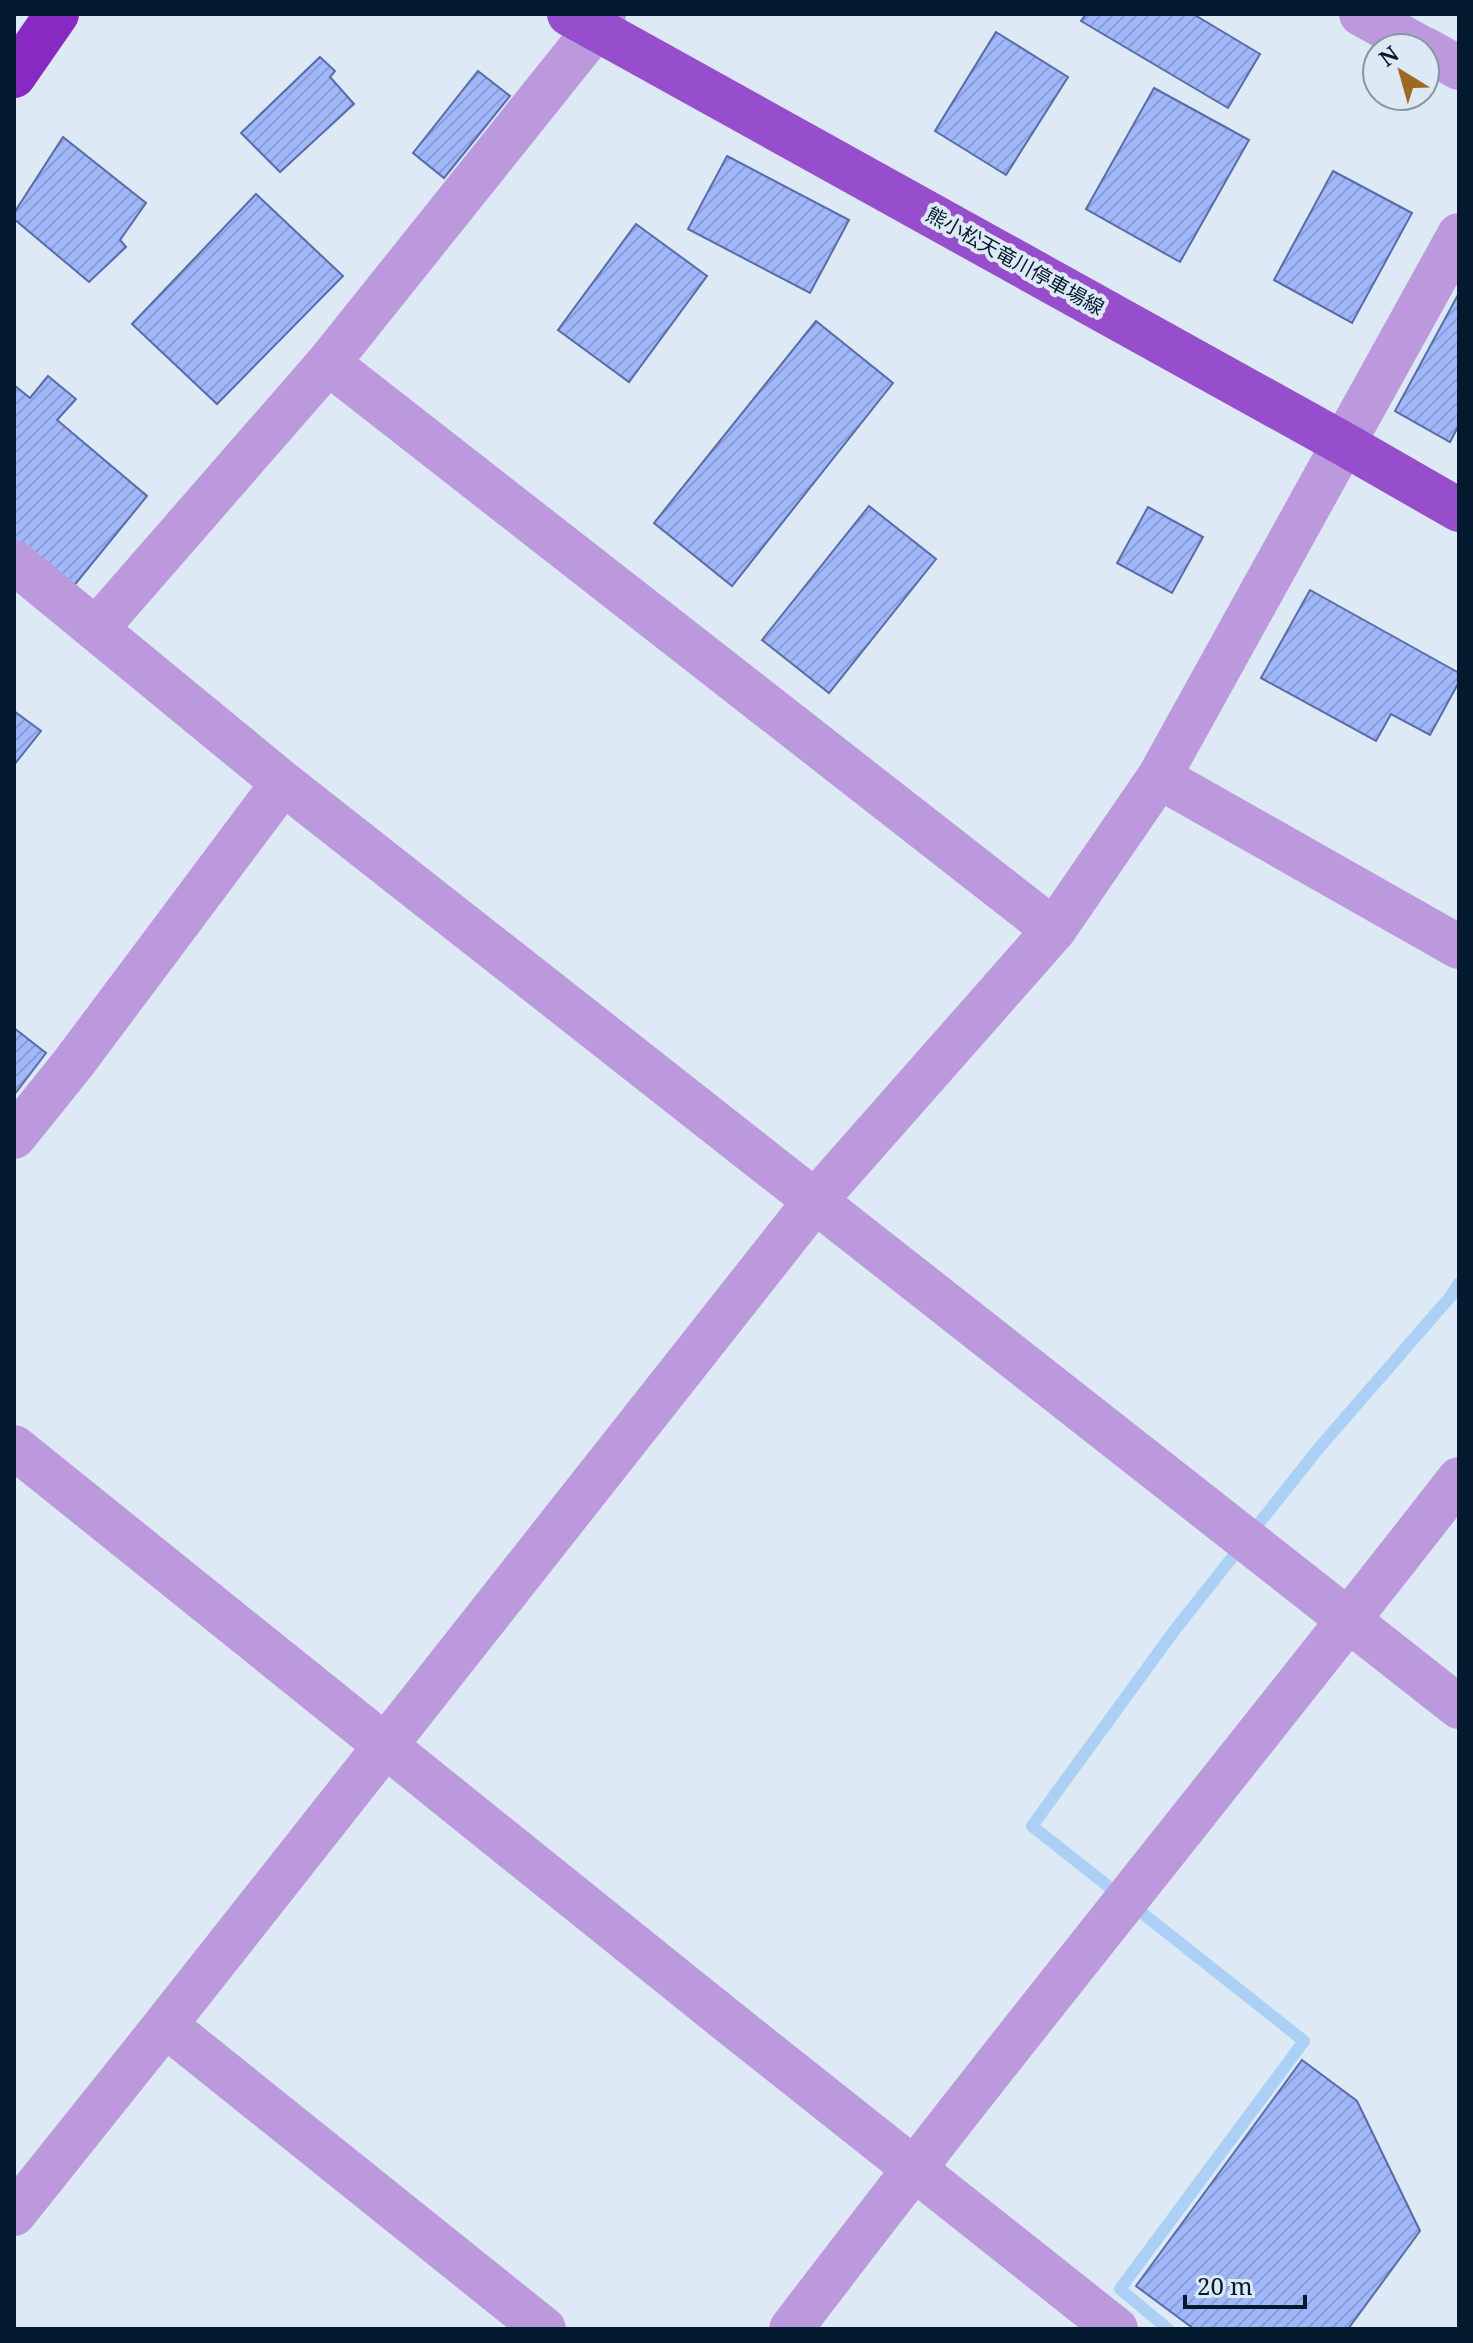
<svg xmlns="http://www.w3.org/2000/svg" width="1473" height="2343" viewBox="0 0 1473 2343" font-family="'Noto Serif','Noto Sans JP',serif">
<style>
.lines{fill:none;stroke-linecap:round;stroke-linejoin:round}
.stream{stroke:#aad0f5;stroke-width:12}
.building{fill:url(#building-hatch);stroke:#576ca9;stroke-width:2}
.minor{stroke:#bc99dc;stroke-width:44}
.major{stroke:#974ecc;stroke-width:44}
.highway{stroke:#8929c4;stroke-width:44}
.labels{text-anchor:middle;stroke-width:8;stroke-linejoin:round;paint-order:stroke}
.street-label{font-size:20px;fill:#03192d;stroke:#dde9f4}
</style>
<defs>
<pattern id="building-hatch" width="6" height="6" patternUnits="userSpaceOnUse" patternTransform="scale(2)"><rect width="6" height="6" fill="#a0b8fa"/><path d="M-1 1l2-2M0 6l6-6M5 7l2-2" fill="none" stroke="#889ed7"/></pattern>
</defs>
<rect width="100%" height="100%" fill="#dde9f4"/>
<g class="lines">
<path class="stream" d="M1168,2329L1120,2289L1304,2041L1032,1826L1174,1631L1318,1449L1451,1296L1459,1283"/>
</g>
<path class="building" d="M1086,14H1193L1260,54L1228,108L1081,21Z
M996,32L1068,77L1006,175L935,131Z
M320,57L335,71L330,77L354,104L280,172L241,133Z
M478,71L510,96L444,178L413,153Z
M1154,88L1249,140L1180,262L1086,209Z
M63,137L146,203L120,240L126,247L89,282L14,219V213Z
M727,156L849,220L810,293L688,229Z
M1333,171L1412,213L1352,323L1274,280Z
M256,194L343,276L217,404L132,324Z
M636,224L707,276L629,382L558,330Z
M1459,293V425L1450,442L1395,411Z
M816,321L893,383L732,586L654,523Z
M48,376L76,399L57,420L147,496L72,588L14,540V385L30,398Z
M869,506L936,559L829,693L762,640Z
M1148,507L1203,537L1172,593L1117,563Z
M1310,590L1459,673V682L1430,735L1391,714L1376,741L1261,678Z
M14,711L41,731L14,765Z
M14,1028L46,1053L14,1095Z
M1302,2060L1357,2101L1420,2231L1348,2329H1194L1136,2286Z"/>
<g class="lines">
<path class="minor" d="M1361,14L1422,48
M1425,49L1459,68
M328,363L1054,930
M14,562L283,783L1459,1707
M97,628L328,363L596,28L604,14
M1159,777L1459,947
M14,1137L72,1065L283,783
M14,1447L724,2018L1116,2329
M14,2214L165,2025
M544,2329L165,2025L815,1201L1054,930L1159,777L1459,235
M791,2329C1009,2042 1238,1763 1459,1479"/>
<path class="major" d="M569,14L1344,444L1459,510"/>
<path class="highway" d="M14,76L57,14"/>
</g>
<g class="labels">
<g class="street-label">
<text transform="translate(1015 261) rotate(29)" y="7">熊小松天竜川停車場線</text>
</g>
</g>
<rect width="1473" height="2343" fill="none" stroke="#03192d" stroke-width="32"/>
<g transform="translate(1401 72) rotate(323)"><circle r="38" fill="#dde9f4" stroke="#8696a4" stroke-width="2"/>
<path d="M0-6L14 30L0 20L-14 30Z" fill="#9e6822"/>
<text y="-12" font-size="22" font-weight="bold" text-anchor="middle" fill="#03192d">N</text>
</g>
<path d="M1185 2295v12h120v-12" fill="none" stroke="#03192d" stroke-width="4"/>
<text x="1197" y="2295" font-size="24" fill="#03192d" stroke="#dde9f4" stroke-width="6" paint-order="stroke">20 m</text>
</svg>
